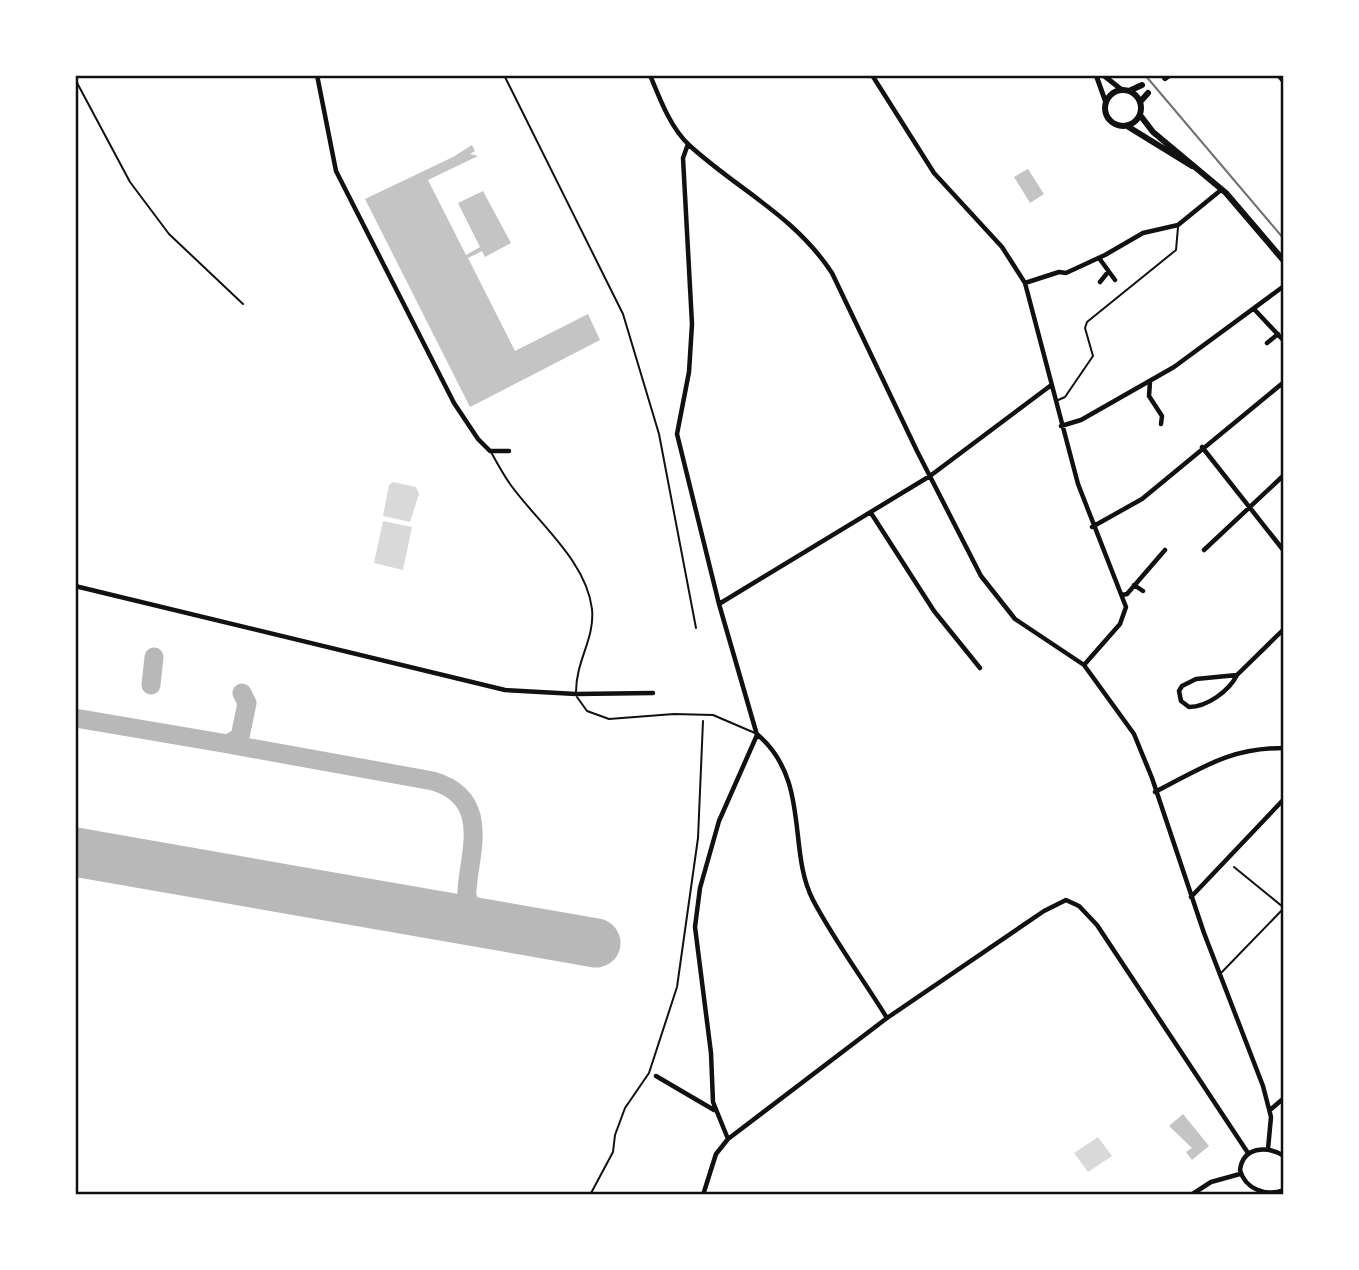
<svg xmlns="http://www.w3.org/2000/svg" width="1359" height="1270" viewBox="0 0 1359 1270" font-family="Raleway,sans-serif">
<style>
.water{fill:#d9d9d9}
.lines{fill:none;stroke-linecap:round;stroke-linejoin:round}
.taxiway{stroke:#b8b8b8;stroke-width:19}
.runway{stroke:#b8b8b8;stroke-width:49}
.building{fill:#c4c4c4}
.path{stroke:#111;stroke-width:2}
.service{stroke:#111;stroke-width:2}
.minor{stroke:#111;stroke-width:4.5}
.tertiary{stroke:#111;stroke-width:5}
.secondary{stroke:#111;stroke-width:6}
.primary{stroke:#111;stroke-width:7}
.rail{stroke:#707070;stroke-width:2}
.neatline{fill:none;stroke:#111;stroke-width:2.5}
</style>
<rect width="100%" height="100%" fill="#fff"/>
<path class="water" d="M393,482L416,487L419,494L410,522L383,516L389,485Z
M383,521L412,527L403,570L374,563Z
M1098,1137L1112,1156L1088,1172L1074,1153Z"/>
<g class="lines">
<path class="taxiway" d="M151,685L154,657
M75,718L228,744L240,737L247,703L242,693
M228,744L433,781C514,805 441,898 478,923
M449,918L462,910L468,899"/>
<path class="runway" d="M75,852L596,943"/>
</g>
<path class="building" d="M472,145L475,151L470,154L478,156L428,180L466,255L480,247L458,203L483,191L511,243L485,257L482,251L468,258L515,351L588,314L600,340L470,407L365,199L453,157Z
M1028,169L1044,194L1030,203L1014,177Z
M1183,1114L1209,1146L1192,1160L1186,1152L1192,1148L1169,1126Z"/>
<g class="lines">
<path class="path" d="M504,75L623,314L659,434L696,628
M590,1195L613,1152L615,1135L625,1108L649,1073L677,987L698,838L703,721"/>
<path class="service" d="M75,79L130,182L169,234L243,304
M1056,401L1065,397L1093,356L1085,328L1087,322L1176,250L1178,227
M491,452C497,463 503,474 510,484C537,522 586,560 592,609C595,639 576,660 576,692
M577,697L587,711L609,719L674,714L713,715L755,733
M1234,867L1283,907
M1221,973L1284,908"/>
<path class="minor" d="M317,75L336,171L454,403L478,439L490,451H509
M650,75C660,99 670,127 689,145C738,190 794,215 832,273L917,451L981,576L1015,619L1084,665L1134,734L1152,778L1204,933L1263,1086L1271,1117L1268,1149
M872,75L934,173L1002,247L1025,283L1078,484L1126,607L1120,624L1084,665
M688,144L683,158L692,324L689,372L677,434L719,604L757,735L719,821L700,888L695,927L711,1053L713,1102L728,1139L716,1154L703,1195
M1099,258L1115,280
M1100,282L1108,272
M1025,283L1059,272L1066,273L1105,255L1143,233L1178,225L1221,190
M1254,309L1284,341
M1267,343L1278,334
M1150,382L1149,396L1162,416L1161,424
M1061,426L1081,420L1174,367L1284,286
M1202,447L1284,551
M871,513L934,611L980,668
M1092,527L1142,499L1284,382
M1204,550L1284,475
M1134,585L1143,591
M75,586L505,690L576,694L653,693
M1122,595L1127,594L1165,550
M719,604L930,476L1050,386
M1237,675C1229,691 1207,707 1189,707L1181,701L1179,691L1182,686L1196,679Z
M1237,675L1284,629
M758,735C811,781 787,850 813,900C834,940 863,979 887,1018
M1283,748L1284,734
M1155,792C1202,768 1229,748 1284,748
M1191,897L1284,799
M656,1076L714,1110
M1270,1110L1284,1098
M728,1139L887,1018L1044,911L1066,900L1079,906L1097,925L1248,1153
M1284,1156C1266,1145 1243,1147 1240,1170C1245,1189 1266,1197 1284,1190
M1191,1195L1211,1182L1240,1174"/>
<path class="tertiary" d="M1096,75L1106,103
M1103,75L1122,90"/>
<path class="secondary" d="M1165,78L1169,75
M1105 108a18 18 0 1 1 36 0a18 18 0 1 1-36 0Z
M1129,91L1142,85
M1140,102L1148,93
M1140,115L1153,132L1226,193L1284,261
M1127,126L1192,166"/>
<path class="primary" d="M1280,75L1284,80"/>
<path class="rail" d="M1145,75L1284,239"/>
</g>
<rect width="1359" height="1270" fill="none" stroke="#ffffff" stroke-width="154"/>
<rect x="77" y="77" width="1205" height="1116" class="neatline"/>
</svg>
